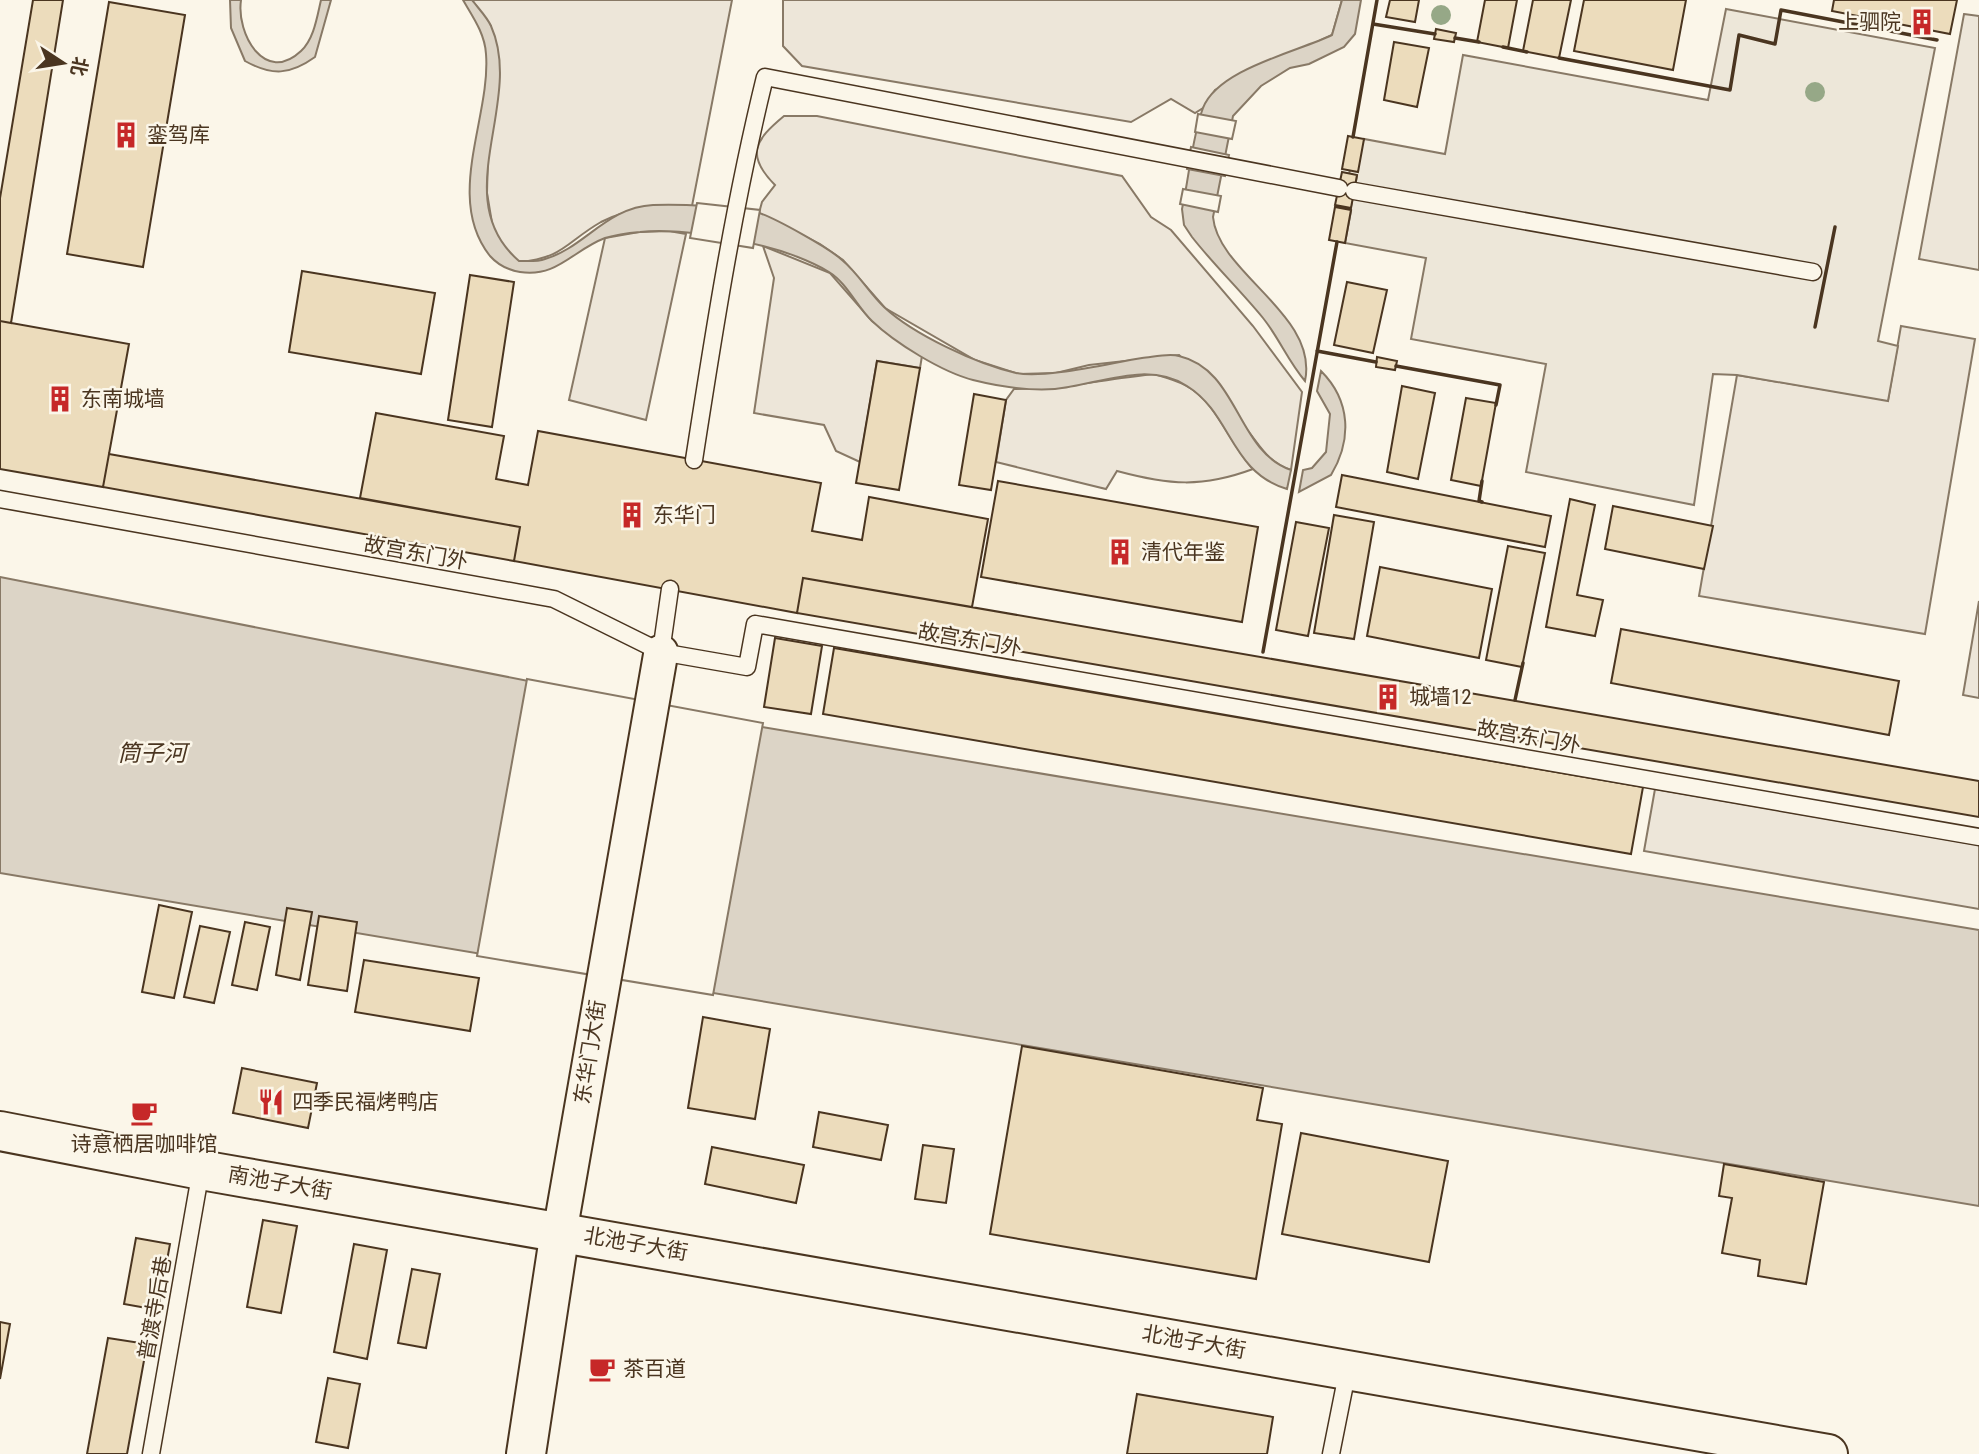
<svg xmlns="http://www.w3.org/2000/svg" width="1979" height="1454" viewBox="0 0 1979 1454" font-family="'Roboto Condensed','Noto Sans SC',sans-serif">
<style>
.green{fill:#ede6d9;stroke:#887966;stroke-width:2}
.parking{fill:#ede7d9;stroke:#887966;stroke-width:2}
.water{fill:#dcd4c6;stroke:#887966;stroke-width:2}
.pier{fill:#fbf6e9;stroke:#887966;stroke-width:2}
.building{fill:#ecdcbc;stroke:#4a3520;stroke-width:2}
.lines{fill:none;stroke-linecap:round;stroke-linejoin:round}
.service-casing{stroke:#4a3520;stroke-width:19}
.minor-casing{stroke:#4a3520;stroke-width:37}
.tertiary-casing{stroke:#4a3520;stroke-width:42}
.secondary-casing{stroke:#4a3520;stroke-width:42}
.service{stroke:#fbf6e9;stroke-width:16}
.minor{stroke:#fbf6e9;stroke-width:33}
.tertiary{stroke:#fbf6e9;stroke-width:38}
.secondary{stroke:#fbf6e9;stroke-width:38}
.wall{stroke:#4a3520;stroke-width:3.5}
.tree{fill:#96a887}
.labels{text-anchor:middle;stroke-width:5;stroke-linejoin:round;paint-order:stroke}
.poi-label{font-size:21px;fill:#4a3520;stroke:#fbf6e9;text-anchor:start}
.street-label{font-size:21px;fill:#4a3520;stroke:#fbf6e9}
.water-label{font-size:23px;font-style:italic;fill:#4a3520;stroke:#fbf6e9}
</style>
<rect width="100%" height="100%" fill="#fbf6e9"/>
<path class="green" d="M472,0H732L692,206C660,205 630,207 601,222C566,242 564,258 519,262L501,246L493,229L487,193L491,26Z
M783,0H1342L1332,35L1215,90L1203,108L1195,113L1171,99L1131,122L802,66L783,46Z
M1964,14L1979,16V270L1919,259Z
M784,116H817L1122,176L1151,217L1171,230L1253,326L1302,392L1291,470C1266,462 1259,443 1243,425C1223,401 1200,379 1179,355L1089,365L1056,373L1019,374L975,360L885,308L843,260L820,244L759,213L762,202L775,185C745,155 755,140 784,116Z
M669,231L686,234L646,420L569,400L605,238L639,232Z
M763,246L830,273L872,321L922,356L920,368L877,361L860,462L836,451L824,425L754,413L774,278Z
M1901,326L1975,339L1925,634L1699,596L1737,375L1888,400Z
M1154,374C1164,377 1175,380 1185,385C1217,401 1229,444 1253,469C1202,488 1169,485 1117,471L1106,489L996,462L1006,400L1014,389C1061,389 1107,379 1154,374Z
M1979,601V698L1963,695Z
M1655,789L1979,845V909L1644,851Z"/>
<path class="parking" d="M1726,9L1935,48L1878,341L1898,346L1888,401L1737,375L1713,374L1694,505L1526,472L1546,364L1411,339L1426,258L1345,243L1351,211L1343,209L1344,206L1351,207L1357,176L1349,174L1350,170L1364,139L1445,154L1463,55L1708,100Z"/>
<path class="water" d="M230,0H241C236,34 265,85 301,51C314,39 317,17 321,0H331L315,57C290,75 272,76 245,61L231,28Z
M463,0H472C478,8 487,17 491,26C525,102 446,198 519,261C527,261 537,262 545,259C584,248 607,207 653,205C679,204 734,206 759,213C775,218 829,248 842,260C858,273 869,293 884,307C914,335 977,364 1016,373C1045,379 1110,363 1142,358C1153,357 1169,353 1179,356C1239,370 1236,451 1291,470L1287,489C1230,472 1232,414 1187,386C1147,360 1098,385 1055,389C1027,391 1001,387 973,380C942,372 895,343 872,321C857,307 847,283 829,272C811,261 784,251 763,246C728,237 675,228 640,232C629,233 615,235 605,238C573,250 557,278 520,272C508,270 498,265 490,256C444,198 491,117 486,54C485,34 473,17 463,0Z
M1342,0H1361L1355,34L1344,47L1309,64L1290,68L1261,86L1233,116L1213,217C1218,273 1319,315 1305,381C1288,361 1279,338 1263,318C1240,290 1214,265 1192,237L1184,225L1182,209C1189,178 1192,137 1203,108C1218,69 1297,52 1332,35Z
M1321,371C1351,401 1352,440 1331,475L1299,492L1303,470L1312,468L1326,452L1330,414L1317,391Z
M0,577L762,727L1979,930V1206L0,873Z"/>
<path class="pier" d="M1198,114L1236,121L1232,139L1195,132Z
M1191,147L1229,155L1225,176L1187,169Z
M1183,189L1221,196L1218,212L1180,204Z
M697,203L760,210L753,248L690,238Z
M527,679L763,723L713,995L477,956Z"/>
<path class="building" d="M33,0H63L11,323L0,321V198Z
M1390,0H1419L1415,22L1386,17Z
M1485,0H1517L1508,48L1477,42Z
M1533,0H1571L1559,58L1523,51Z
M1584,0H1686L1673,70L1574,51Z
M1834,0H1957L1950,34L1832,11Z
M109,2L185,15L143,267L67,254Z
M1436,29L1456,33L1454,42L1434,39Z
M1394,42L1429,48L1417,107L1384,100Z
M1348,136L1364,139L1358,172L1342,169Z
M1342,172L1357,175L1351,208L1335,205Z
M1335,207L1351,210L1345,243L1329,240Z
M302,271L435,293L421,374L289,352Z
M470,275L514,282L492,427L448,420Z
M1347,282L1387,290L1373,353L1334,345Z
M0,321L129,344L103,487L0,469Z
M1377,357L1397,361L1395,370L1376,367Z
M877,361L920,368L899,490L856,483Z
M1402,386L1435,393L1418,479L1387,472Z
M974,394L1006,400L991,490L959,485Z
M1466,398L1496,403L1481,486L1451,480Z
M376,413L504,436L496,479L528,485L538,431L821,483L812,531L862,540L869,497L988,519L972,607L803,578L797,613L514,561L520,527L360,498Z
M109,454L520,527L514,561L103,487Z
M1342,475L1551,516L1545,547L1336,507Z
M998,481L1258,527L1242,622L981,577Z
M1570,499L1595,505L1577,595L1603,600L1595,636L1546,627Z
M1613,506L1713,526L1704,569L1605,549Z
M1334,515L1374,522L1354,639L1314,633Z
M1296,522L1329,528L1308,636L1276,630Z
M1508,546L1545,553L1522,667L1486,660Z
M1380,567L1492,589L1479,658L1367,636Z
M803,578L1979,781V817L797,613Z
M1621,629L1899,681L1889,735L1611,683Z
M775,638L822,646L811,714L764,707Z
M834,648L1643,787L1631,854L823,714Z
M159,905L192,912L174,998L142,992Z
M287,908L312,912L300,980L276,975Z
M319,916L357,922L347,991L308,985Z
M245,922L270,927L257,990L232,985Z
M200,926L230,932L214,1003L184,997Z
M364,960L479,978L470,1031L355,1012Z
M703,1017L770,1029L755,1119L688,1108Z
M1022,1046L1263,1088L1257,1120L1282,1124L1256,1279L990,1234Z
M242,1068L317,1083L308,1128L233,1113Z
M819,1112L888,1125L881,1160L813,1147Z
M1301,1133L1448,1161L1429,1262L1282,1234Z
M923,1145L954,1149L946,1203L915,1199Z
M712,1147L804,1165L796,1203L705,1184Z
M1724,1164L1824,1182L1806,1284L1758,1276L1760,1260L1722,1253L1732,1198L1719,1196Z
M263,1220L297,1226L281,1313L247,1307Z
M136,1238L170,1244L158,1310L124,1304Z
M354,1244L387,1250L367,1359L334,1352Z
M412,1269L440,1274L426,1348L398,1343Z
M0,1322L10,1324L0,1379Z
M108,1338L147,1344L127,1454H87Z
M328,1378L360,1384L348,1448L316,1442Z
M1137,1394L1273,1417L1267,1454H1127Z"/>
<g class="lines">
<g class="service-casing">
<path id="service" d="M1354,191L1813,272
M694,460C714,331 734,203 765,77L1339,188
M0,499L554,599L661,652L747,667L755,624L1979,837
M661,652L670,589
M151,1454L201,1170
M1331,1454L1348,1369"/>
</g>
<g class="minor-casing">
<path id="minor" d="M560,1231L661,652"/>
</g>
<g class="tertiary-casing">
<path id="tertiary" d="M0,1131L201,1170L1828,1454"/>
</g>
<g class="secondary-casing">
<path id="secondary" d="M526,1454L560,1231"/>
</g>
<use href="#service" class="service"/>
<use href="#minor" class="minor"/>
<use href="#tertiary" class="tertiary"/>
<use href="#secondary" class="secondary"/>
<path class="wall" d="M1373,24L1435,34
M1455,38L1479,42
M1503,47L1527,52
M1559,58L1730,90L1739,35L1775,44L1781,10L1937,40
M1353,137L1377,0
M1815,327L1835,227
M1317,351L1376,362
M1396,366L1500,385L1496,405
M1482,481L1479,501L1482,502
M1263,652L1337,242
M1515,700L1523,663"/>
</g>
<g class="tree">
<circle cx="1441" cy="15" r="10"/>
<circle cx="1815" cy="92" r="10"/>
</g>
<defs>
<g id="building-bare" transform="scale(2.1)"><path d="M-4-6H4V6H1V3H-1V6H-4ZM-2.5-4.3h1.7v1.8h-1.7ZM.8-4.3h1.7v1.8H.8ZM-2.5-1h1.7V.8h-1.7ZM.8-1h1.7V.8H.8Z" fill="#c62828" stroke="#fbf6e9" stroke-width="2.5" paint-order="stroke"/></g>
<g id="restaurant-bare" transform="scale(2.1)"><path d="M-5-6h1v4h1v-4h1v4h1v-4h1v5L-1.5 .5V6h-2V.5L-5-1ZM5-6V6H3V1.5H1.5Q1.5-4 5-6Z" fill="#c62828" stroke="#fbf6e9" stroke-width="2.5" paint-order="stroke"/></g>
<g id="cafe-bare" transform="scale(2.1)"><path d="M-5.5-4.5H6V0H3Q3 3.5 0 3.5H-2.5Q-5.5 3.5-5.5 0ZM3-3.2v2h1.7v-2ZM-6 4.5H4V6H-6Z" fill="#c62828" stroke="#fbf6e9" stroke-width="2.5" paint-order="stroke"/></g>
</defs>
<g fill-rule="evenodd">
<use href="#building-bare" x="1922" y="22"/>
<use href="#building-bare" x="126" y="135"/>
<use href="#building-bare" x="60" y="399"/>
<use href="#building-bare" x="632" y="515"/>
<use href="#building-bare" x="1120" y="552"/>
<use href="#building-bare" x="1388" y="697"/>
<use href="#restaurant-bare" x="271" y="1102"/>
<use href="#cafe-bare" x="144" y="1113"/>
<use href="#cafe-bare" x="602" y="1369"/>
</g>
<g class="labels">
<g class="poi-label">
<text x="1901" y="29" text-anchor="end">上驷院</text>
<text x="147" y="142">銮驾库</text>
<text x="81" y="406">东南城墙</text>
<text x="653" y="522">东华门</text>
<text x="1141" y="559">清代年鉴</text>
<text x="1409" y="704">城墙12</text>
<text x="292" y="1109">四季民福烤鸭店</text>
<text x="144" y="1151" text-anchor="middle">诗意栖居咖啡馆</text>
<text x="623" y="1376">茶百道</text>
</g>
<g class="street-label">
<text transform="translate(416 553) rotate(10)" y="7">故宫东门外</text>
<text transform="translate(970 640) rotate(10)" y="7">故宫东门外</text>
<text transform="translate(1529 737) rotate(10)" y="7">故宫东门外</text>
<text transform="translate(590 1052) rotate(-81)" y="7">东华门大街</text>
<text transform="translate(280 1183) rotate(10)" y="7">南池子大街</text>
<text transform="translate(636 1244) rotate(10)" y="7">北池子大街</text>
<text transform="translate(155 1308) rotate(-80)" y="7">普渡寺后巷</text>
<text transform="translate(1194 1342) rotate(10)" y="7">北池子大街</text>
</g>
<g class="water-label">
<text x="152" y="761">筒子河</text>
</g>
</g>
<g transform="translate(63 63) rotate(102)" stroke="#fbf6e9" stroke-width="5" paint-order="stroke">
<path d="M0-5L12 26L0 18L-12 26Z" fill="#4a3520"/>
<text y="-10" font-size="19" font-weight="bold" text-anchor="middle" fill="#4a3520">北</text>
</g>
</svg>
